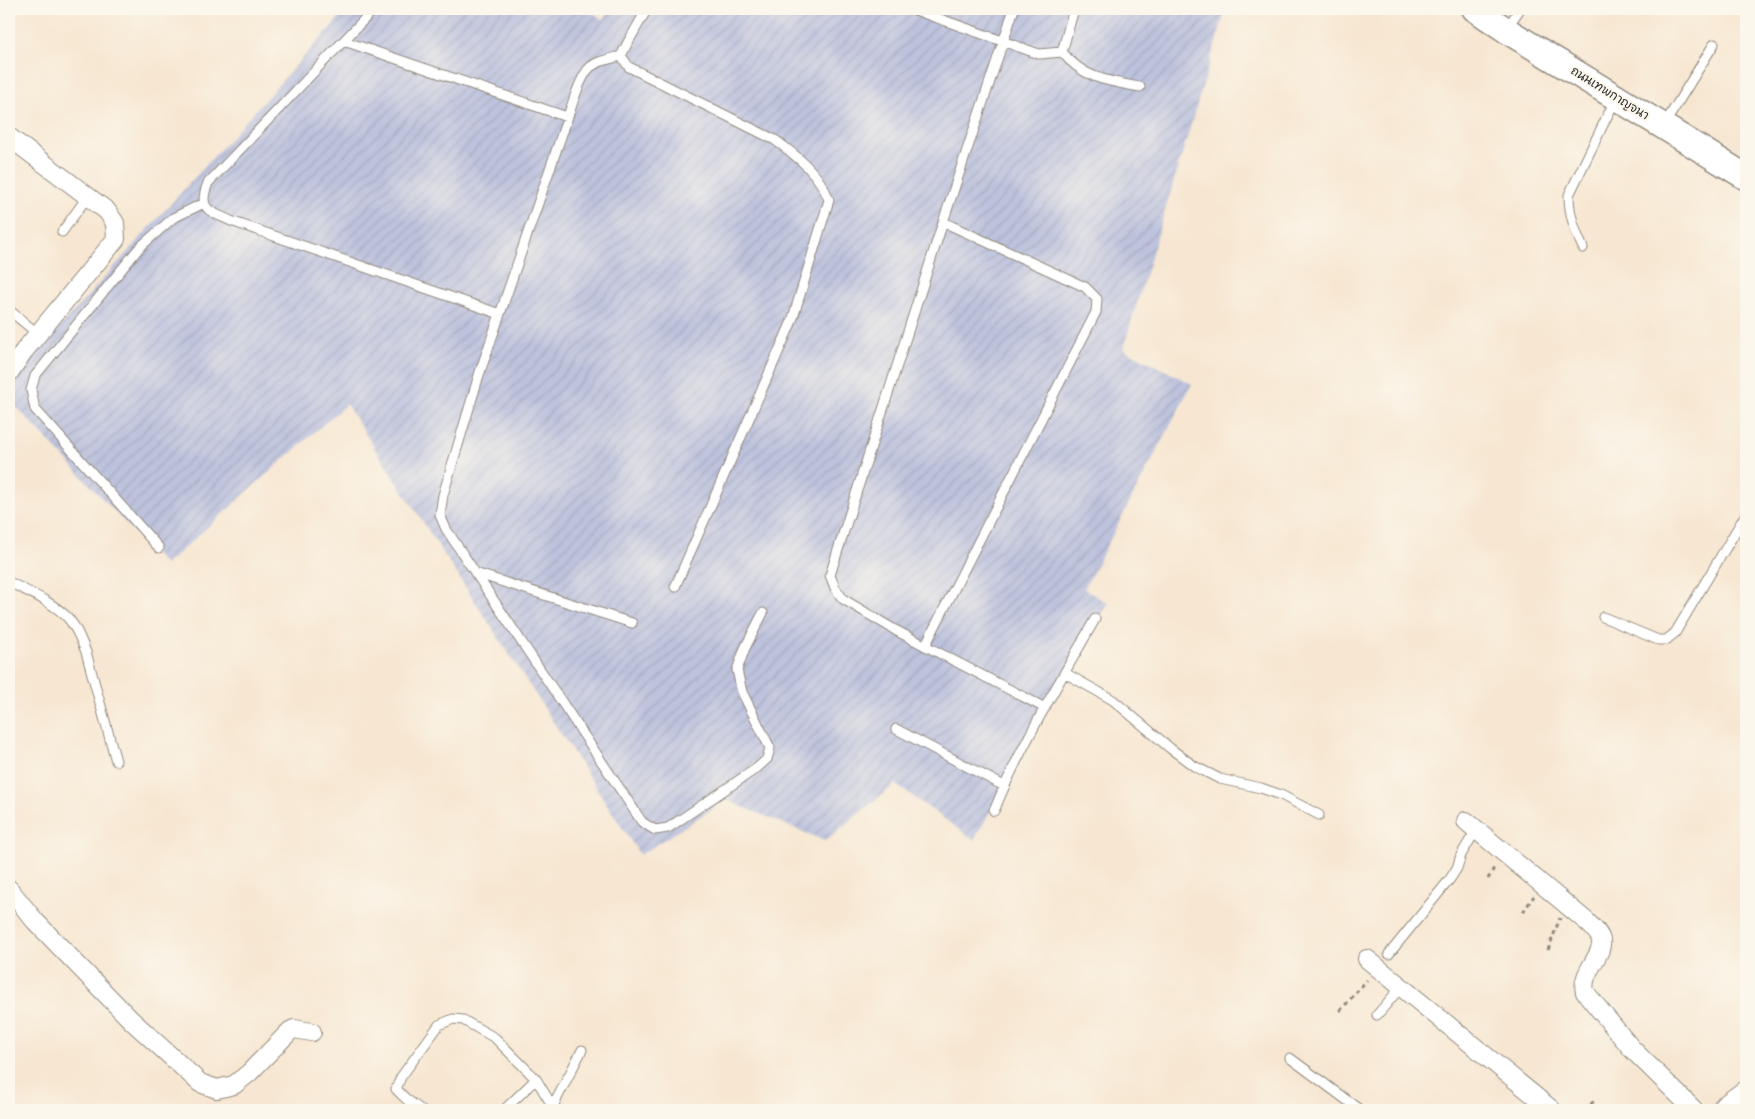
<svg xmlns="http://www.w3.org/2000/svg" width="1755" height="1119" viewBox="0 0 1755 1119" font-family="Pangolin,'Playpen Sans Thai',sans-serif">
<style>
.industrial{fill:url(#industrial-furrows)}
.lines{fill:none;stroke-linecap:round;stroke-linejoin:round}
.lane-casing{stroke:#91897e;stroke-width:11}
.street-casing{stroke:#91897e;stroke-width:20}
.secondary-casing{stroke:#91897e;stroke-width:28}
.path{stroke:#91897e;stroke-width:3;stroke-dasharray:4 4;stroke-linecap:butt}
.lane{stroke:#fff;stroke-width:9}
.street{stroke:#fff;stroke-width:18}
.secondary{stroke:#fff;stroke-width:25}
.labels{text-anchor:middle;stroke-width:4.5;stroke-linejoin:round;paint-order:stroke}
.street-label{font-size:12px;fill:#2b2b2b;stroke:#fbf7ec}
</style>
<defs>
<pattern id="industrial-furrows" width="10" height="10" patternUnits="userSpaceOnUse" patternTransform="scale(1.25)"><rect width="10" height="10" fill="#bec3dd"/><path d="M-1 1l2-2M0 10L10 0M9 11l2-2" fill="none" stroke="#a3a8be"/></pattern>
</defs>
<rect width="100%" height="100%" fill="#fbf7ec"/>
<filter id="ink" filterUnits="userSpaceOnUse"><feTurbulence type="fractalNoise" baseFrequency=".02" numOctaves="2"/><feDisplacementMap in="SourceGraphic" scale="10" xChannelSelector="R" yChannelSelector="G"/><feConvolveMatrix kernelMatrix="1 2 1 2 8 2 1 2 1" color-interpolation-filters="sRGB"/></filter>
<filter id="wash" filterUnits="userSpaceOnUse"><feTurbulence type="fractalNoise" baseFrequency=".0096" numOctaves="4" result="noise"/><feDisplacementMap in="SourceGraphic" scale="20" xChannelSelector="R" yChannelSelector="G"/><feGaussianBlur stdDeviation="1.12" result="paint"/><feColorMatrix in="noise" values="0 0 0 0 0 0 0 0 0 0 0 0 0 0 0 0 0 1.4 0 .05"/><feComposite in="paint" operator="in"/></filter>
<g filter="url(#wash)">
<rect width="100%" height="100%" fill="#f7e7d2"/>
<path class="industrial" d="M347,9H588L603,20L610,9H1226L1123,349L1192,384L1084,589L1108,603L974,840L895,784L825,841L726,800L640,855L346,404L165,565L9,399V392L28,362Z"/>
</g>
<g filter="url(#ink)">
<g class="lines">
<g class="lane-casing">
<path id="lane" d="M374,9L208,183C197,210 210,211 231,221L500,314
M647,9L627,44L621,56L629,67L775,140C797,156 820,174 829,200L792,321L675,587
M912,9L1039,54L1062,52L1074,9
M1506,29L1520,9
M344,41L567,117
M1062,52C1084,79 1107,81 1140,87
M621,56C591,64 588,62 576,93L479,375L443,495L440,515L446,529L642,822L655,830L668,828L757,768L767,759L770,748L742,692L737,670L745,648L763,613
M1664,125L1714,44
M943,222L830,575L835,588L843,599L895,630L1045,708
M62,232L88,196
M1583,248C1575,230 1569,215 1569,195L1616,98
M9,310L38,334
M159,548L35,409L31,390L35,376L139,248L173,218L204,203
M475,573L632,623
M9,582C28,592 51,601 67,617C76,626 81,640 86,652L116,761
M1603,617L1658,640H1666L1675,633L1746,514
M925,646L1096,312L1097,299L1085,287L943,222L1014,9
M1065,673L1113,700L1171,749L1194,766L1220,779L1261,788L1281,795L1319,815
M896,729L1004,786
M994,811C1021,744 1060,682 1095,619
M1389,954L1450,879L1457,868L1461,855L1476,830
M1377,1015L1401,987
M1290,1058L1360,1110
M421,1110L406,1099L396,1089L401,1077L439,1025L453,1019L463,1020L495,1038L536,1079L553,1107
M504,1110L536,1079
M551,1110L582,1050"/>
</g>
<g class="street-casing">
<path id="street" d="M9,137L107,211L115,223L116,239L24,351L9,373
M1466,821L1586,921C1591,926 1599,932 1601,940C1604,956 1580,972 1585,992L1632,1049L1694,1110
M9,889L35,921L130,1019L200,1083L217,1089L234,1085L249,1073L290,1031L294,1029L312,1032
M1367,959L1552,1110
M1720,1110L1724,1105L1746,1089"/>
</g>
<g class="secondary-casing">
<path id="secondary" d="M1475,9L1506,30L1746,177"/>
</g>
<path class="path" d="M1488,879L1495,866
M1523,912L1534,896
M1548,950L1560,918
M1340,1011L1367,980
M1585,1110L1595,1100"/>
<use href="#lane" class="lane"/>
<use href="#street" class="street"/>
<use href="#secondary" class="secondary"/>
</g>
</g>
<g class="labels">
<g class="street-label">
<text transform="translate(1610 93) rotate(32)" y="4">ถนนเทพกาญจนา</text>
</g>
</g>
<rect width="1755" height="1119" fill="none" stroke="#fbf7ec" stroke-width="30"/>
</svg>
